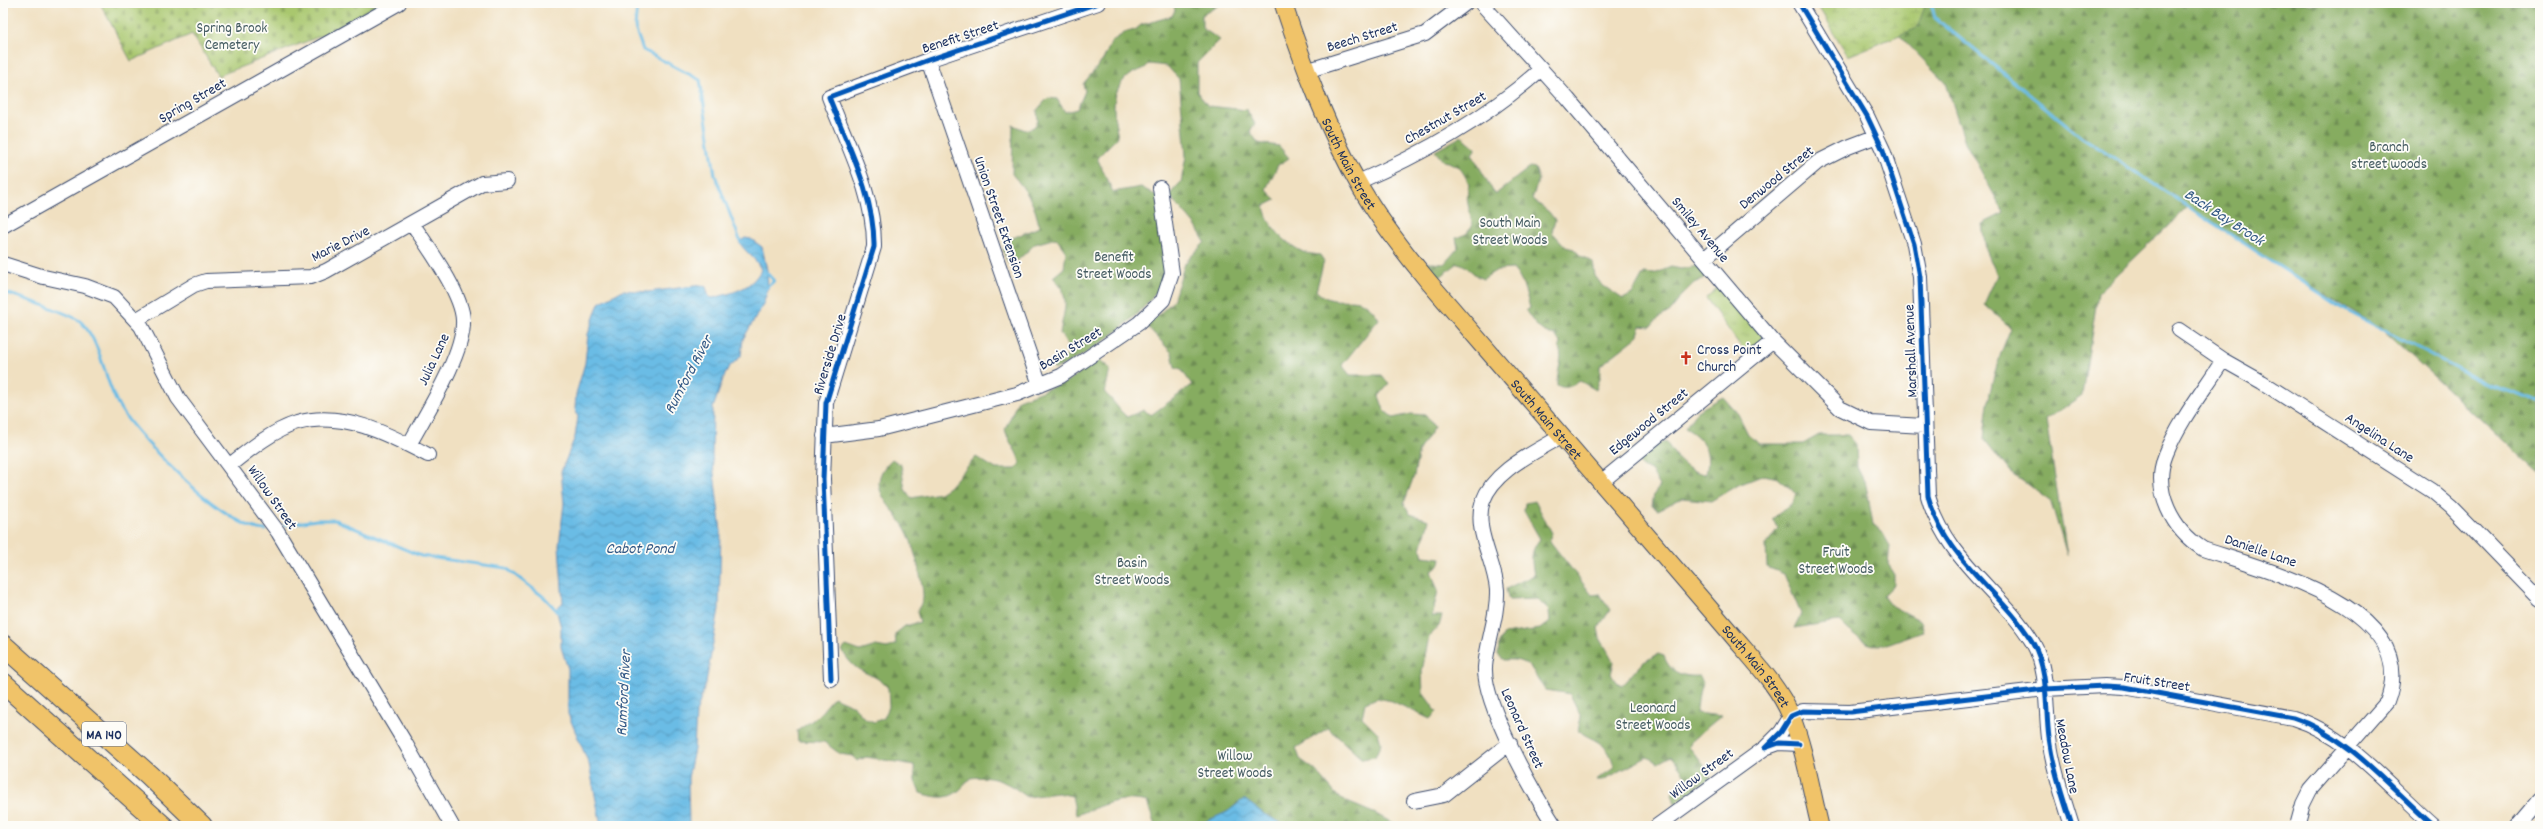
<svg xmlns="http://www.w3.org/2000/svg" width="2543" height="829" viewBox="0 0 2543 829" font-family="Dekko,sans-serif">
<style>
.forest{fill:url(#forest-firs);stroke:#506e60}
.wetland{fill:url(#wetland-marsh);stroke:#627b66}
.cemetery{fill:url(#cemetery-stones);stroke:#627b66}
.park{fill:url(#park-tufts);stroke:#627b66}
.water{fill:url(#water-waves);stroke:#4276a2}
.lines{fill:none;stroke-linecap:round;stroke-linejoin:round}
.stream{stroke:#6abce5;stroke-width:3}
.minor-casing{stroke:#3b4a6d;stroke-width:16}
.major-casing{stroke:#3b4a6d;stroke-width:19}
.highway-casing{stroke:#3b4a6d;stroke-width:22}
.minor{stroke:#fff;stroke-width:14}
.major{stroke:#f0c369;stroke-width:17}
.highway{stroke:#f0c369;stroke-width:20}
.cycleway-casing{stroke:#fdfcf7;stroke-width:8}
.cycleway{stroke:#0057b8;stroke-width:5}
.labels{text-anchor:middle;stroke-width:3.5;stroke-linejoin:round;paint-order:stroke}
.shield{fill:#fdfcf7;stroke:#5f6c8c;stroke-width:1}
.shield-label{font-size:14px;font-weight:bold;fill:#1b2f5e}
.park-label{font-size:15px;fill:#465d63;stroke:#fdfcf7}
.street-label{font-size:15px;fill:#1b2f5e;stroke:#fdfcf7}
.poi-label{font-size:15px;fill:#1b2f5e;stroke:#fdfcf7;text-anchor:start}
.water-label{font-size:16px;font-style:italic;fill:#335986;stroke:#fdfcf7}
</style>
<defs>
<pattern id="forest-firs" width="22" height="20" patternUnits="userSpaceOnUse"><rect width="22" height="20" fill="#86ac61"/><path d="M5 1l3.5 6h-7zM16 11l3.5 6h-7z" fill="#6d8c53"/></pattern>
<pattern id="wetland-marsh" width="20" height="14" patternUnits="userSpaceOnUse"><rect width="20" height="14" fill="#a9c76e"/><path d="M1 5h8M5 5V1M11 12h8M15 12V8" fill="none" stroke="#91ab62"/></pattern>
<pattern id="cemetery-stones" width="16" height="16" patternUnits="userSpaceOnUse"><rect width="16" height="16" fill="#a9c76e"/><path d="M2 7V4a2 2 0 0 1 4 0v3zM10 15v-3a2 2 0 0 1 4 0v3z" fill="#91ab62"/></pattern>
<pattern id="park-tufts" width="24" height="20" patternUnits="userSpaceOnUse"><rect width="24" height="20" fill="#a9c76e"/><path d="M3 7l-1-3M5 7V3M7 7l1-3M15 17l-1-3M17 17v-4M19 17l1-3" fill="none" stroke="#91ab62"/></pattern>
<pattern id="water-waves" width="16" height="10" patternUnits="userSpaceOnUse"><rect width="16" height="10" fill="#6abce5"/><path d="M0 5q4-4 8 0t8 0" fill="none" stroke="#5699bd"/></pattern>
</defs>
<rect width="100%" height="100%" fill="#fdfcf7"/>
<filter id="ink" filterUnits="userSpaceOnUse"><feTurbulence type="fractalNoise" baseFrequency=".025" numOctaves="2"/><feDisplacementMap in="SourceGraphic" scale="8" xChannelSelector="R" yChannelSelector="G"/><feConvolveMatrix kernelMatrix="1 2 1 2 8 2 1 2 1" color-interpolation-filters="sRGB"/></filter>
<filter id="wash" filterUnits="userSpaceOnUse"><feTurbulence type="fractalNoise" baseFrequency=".012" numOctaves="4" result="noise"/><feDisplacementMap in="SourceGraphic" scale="16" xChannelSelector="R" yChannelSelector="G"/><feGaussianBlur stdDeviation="0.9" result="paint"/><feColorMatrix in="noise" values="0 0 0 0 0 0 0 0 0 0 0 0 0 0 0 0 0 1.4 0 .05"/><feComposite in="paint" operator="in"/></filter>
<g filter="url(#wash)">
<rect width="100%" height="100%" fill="#f0e0c1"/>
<path class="forest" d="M1173,3H1223L1202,15V28L1220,40L1197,63V92L1208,106L1247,110L1255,124L1250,131L1258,143L1279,146L1289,158L1278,165L1266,189L1276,200L1264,206C1267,225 1284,242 1301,251C1306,254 1314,254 1320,255L1324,261L1316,291C1339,313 1358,284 1379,319L1342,365L1350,375H1382L1389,384L1379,396L1384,410L1393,418L1411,414L1426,415L1434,427L1419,450L1414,476L1404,503L1410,514L1429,520L1421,549L1423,556L1441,558L1440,564L1431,571L1438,591L1432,616H1442L1439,626L1429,637L1422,671L1423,693L1437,712L1430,719L1392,701L1377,698L1365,703L1362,717L1378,733L1381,743L1375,757L1362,759L1328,728L1296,748L1300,759L1315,770L1340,799L1376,814L1398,826H1155L1147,802C1118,795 1103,806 1076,815L1072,796L1058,793L1027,797C1008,782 993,775 970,778C954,800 944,800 920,793L915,781L914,765L866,757L857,761L852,756L840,754L824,742L798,741L797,731L817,717L834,697L854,706L864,718L874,722L884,718L889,707L888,688C871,668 858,679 842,650L846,646L860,651L876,646L887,648L896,644L895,634L905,626L920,622L917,612C918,608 923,602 923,598C924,586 913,543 907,532C894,506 861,488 892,459L901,465L905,489L911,498L940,493L949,487L976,457L996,469H1016L1020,463C1018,452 1009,443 1005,430L1018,400L1066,382L1100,360L1110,369L1105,393C1114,400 1118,410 1127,417L1144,410L1151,415L1192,385L1181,369L1175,367L1172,353L1147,326L1173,301L1185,263L1205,242L1195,225L1169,195L1181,182L1186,156L1179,79L1167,66L1149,64C1143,72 1133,70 1126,78C1109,94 1114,117 1118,137L1097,158L1113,192L1141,187L1157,196C1159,215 1168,263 1163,279C1153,310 1085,358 1055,369L1051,365L1066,357L1071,350L1060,333C1064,308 1072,298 1053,277L1064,268L1066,252L1056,238L1035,244L1017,261L1008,263L1003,250L1010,239L1039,227C1036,205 1026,190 1012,174L1013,125L1025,130L1034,127L1038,121L1037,110L1048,98L1057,99L1065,112L1077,109L1085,91L1083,84L1103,60L1112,41L1126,32L1135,30L1141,25L1172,16L1175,10Z
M1900,3H2540V474L2382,329L2283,269L2188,207L2098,293L2082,395L2046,420L2067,555L2051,502L2010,472L1984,439C1988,394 1993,370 2011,328L1984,304L1997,275L1986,250L1982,224L2004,213L1965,142L1946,83L1899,35Z
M1462,136L1476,148L1472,154L1494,193H1497L1530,167L1535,168L1539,179L1532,199L1549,212L1555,220L1552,232L1566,247L1574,249L1581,256L1593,262L1595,276L1602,285L1623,299L1632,294L1644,273L1654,274L1671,267L1681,269L1703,265L1707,277L1694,283L1679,298L1672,310L1656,320L1650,327L1641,326L1637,337L1600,366V378L1596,390L1580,381C1572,386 1565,390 1557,385C1556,372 1564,360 1559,348L1561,344L1555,335C1540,333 1534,323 1526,311L1530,308C1526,293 1523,280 1513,269L1497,270L1483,279C1473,276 1468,265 1458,263L1436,280L1422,262L1444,264L1458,248L1456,238L1466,234L1472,227C1471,208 1464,203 1469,184C1463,171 1459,163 1443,161L1435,151Z
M1723,397L1738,414L1749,436L1760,444H1803L1819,435H1848L1856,444L1857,467L1866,485L1873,524L1882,532L1890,546L1888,564L1894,573V585L1883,596L1889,604L1921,621L1924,631C1879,644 1878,659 1839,621L1794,628L1801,614L1784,574L1767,567L1766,545L1778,528L1772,519L1791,504L1797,494L1778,478L1764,475L1736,486L1711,501L1682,498L1658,510L1652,506L1654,494L1660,486L1651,471L1642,467L1639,461L1658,444L1666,441C1675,458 1687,472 1706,474C1711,452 1705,439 1685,428L1697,411Z
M1535,501L1552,533L1549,540L1592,595L1600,594L1610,610L1598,628L1600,638L1614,662L1611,674L1616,682L1622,685L1642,663L1658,654L1664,656C1670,673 1683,677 1700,676L1703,683C1697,693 1699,702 1696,713L1721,716L1692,740L1689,747L1710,773V779L1675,804L1672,793L1688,779L1671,756L1658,763L1647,757L1603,780H1596L1614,768C1610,743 1596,742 1578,731L1581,717L1570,694L1545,690C1531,670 1532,658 1504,660L1498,655L1499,643L1504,634L1540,629L1550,621L1549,611L1537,599L1509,600L1506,589L1534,575C1531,560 1530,551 1540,539L1524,511L1525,503Z"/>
<path class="wetland" d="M1816,3H1926L1917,28L1848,56Z"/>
<path class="cemetery" d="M100,3H380L323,35L218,76L192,34L131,61Z"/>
<path class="park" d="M1720,285L1767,341L1749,358L1706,298Z"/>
<path class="water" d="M745,238L751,239L762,247L767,270L768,289L763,305L743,339L741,356L728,368L723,379L713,408L712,456L721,532L719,609L706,683L696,713L694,749L688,778L689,826H601L589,764L568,714V669L561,647V627L556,609L563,602L559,546L564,503L561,472L575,437L578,417L575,409L576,394L585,363L588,334L599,303L623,290L648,292L702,285L706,287L709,297L713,298C734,292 750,290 761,270C757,259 745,252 739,242Z
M1244,799L1264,814L1287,826H1170H1195L1227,812Z"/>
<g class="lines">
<path class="stream" d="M637,3L635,28L643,50L700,80L715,175L741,243
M1931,3L1935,18L2082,137L2347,311L2489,385L2540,402
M765,289L774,281L765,271
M3,292C18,297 73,313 82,323C103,346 104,382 120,408C140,441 228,530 266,530
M284,525L316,520H335L421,556L506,568L545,598L559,613"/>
</g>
</g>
<g filter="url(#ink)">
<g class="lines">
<g class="minor-casing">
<path id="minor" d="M1481,3L1568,99L1773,341L1840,408L1871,423L1924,426
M1799,3L1867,116L1883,150L1914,244L1920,277L1928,496C1946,561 2001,590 2033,643C2049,671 2045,707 2049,738C2053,768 2063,797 2072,826
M928,60L1040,385
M1306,71L1425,34L1466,3
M1358,182C1425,153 1487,118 1541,69
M3,226L399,3
M1704,259L1818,162L1848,147L1877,136
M3,264L44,277L85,286L114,297L141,326L178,398L278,532L404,741L452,826
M136,320L194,285L206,281L311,277L326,271L482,183L507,181
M2179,330L2223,360L2262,382L2432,491L2451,507L2540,599
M2223,360C2204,390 2179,421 2166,454C2151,491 2173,530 2203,549C2266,570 2423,608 2387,702L2310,790L2303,804L2297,826
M824,436L879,429L1017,394L1061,376L1139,323L1163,300L1172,273L1160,188
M409,445C425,415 465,353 463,320C462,293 427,246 412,223
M230,465C250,449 272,431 297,423C343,410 388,434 428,455
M1600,483L1773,341
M831,679L823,479L826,403L874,247C875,196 847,144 829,97L928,60L1098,3
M1799,744L1779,743L1765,748L1781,732L1791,716L1803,711L1850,712L2045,689L2105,686L2124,687L2293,718C2349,735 2391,789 2434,826
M1414,801L1444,795L1510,743
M1555,826C1534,794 1483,704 1485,667C1487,641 1498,617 1497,590C1495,561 1473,530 1483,501C1494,470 1534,453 1560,437
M1657,826L1765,748
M2518,826L2540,800"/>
</g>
<g class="major-casing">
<g id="major">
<path id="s1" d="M1283,3C1304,67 1328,131 1362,190C1381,222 1404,252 1428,281L1728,630C1749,656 1778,684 1791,716C1805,750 1811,790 1820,826"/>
</g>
</g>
<g class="highway-casing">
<path id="highway" d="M3,645L149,775L202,826
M3,683L163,826"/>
</g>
<use href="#minor" class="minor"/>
<use href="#major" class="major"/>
<use href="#highway" class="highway"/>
<g class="cycleway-casing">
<path id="cycleway" d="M1799,3L1867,116L1883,150L1914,244L1920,277L1928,496C1946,561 2001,590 2033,643C2049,671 2045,707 2049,738C2053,768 2063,797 2072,826
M831,679L823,479L826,403L874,247C875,196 847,144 829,97L928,60L1098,3
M1799,744L1779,743L1765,748L1781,732L1791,716L1803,711L1850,712L2045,689L2105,686L2124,687L2293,718C2349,735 2391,789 2434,826"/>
</g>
<use href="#cycleway" class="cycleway"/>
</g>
</g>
<defs>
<g id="church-bare" transform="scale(1.08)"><path d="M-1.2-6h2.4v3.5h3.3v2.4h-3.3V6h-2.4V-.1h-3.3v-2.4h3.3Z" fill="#c8321e" stroke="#fdfcf7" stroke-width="2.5" paint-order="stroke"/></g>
</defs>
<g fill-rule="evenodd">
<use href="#church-bare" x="1686" y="358"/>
</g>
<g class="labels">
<rect class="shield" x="82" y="722" width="44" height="24" rx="3"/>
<g class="shield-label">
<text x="104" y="739">MA 140</text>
</g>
<g class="park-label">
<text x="232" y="32">Spring Brook<tspan x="232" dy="17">Cemetery</tspan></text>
<text x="2389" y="151">Branch<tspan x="2389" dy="17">street woods</tspan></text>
<text x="1510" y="227">South Main<tspan x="1510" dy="17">Street Woods</tspan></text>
<text x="1114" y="261">Benefit<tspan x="1114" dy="17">Street Woods</tspan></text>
<text x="1836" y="556">Fruit<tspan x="1836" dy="17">Street Woods</tspan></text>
<text x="1132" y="567">Basin<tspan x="1132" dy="17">Street Woods</tspan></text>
<text x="1653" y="712">Leonard<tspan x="1653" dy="17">Street Woods</tspan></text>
<text x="1235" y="760">Willow<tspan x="1235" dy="17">Street Woods</tspan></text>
</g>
<g class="street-label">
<text transform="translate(960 36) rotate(-18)" y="5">Benefit Street</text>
<text transform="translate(1362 36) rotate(-17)" y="5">Beech Street</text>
<text transform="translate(192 100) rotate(-30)" y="5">Spring Street</text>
<text transform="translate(1445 117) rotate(-30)" y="5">Chestnut Street</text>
<text dy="5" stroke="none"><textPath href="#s1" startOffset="174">South Main Street</textPath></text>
<text transform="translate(1776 177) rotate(-39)" y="5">Denwood Street</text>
<text transform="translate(1000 217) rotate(71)" y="5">Union Street Extension</text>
<text transform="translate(1701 229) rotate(50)" y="5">Smiley Avenue</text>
<text transform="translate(340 243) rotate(-27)" y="5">Marie Drive</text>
<text transform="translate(1070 348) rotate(-31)" y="5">Basin Street</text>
<text transform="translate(1910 351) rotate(-92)" y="5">Marshall Avenue</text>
<text transform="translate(829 354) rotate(-73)" y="5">Riverside Drive</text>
<text transform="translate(433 359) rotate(-65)" y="5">Julia Lane</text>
<text dy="5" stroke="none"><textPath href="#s1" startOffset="498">South Main Street</textPath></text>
<text transform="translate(1648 421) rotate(-39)" y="5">Edgewood Street</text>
<text transform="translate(2380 437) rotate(33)" y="5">Angelina Lane</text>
<text transform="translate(273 497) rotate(55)" y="5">Willow Street</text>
<text transform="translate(2261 550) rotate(19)" y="5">Danielle Lane</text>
<text dy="5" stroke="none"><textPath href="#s1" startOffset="822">South Main Street</textPath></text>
<text transform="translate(2157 681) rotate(9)" y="5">Fruit Street</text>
<text transform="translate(1523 728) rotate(66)" y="5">Leonard Street</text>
<text transform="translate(2068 756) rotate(79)" y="5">Meadow Lane</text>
<text transform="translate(1701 773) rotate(-36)" y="5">Willow Street</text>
</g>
<g class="poi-label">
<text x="1697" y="354">Cross Point<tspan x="1697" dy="17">Church</tspan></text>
</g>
<g class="water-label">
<text transform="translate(2225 216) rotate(33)" y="6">Back Bay Brook</text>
<text transform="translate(687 374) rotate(-62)" y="6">Rumford River</text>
<text x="640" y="553">Cabot Pond</text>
<text transform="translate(622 693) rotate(-87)" y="6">Rumford River</text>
</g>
</g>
<rect width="2543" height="829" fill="none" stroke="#fdfcf7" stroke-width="16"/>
</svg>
